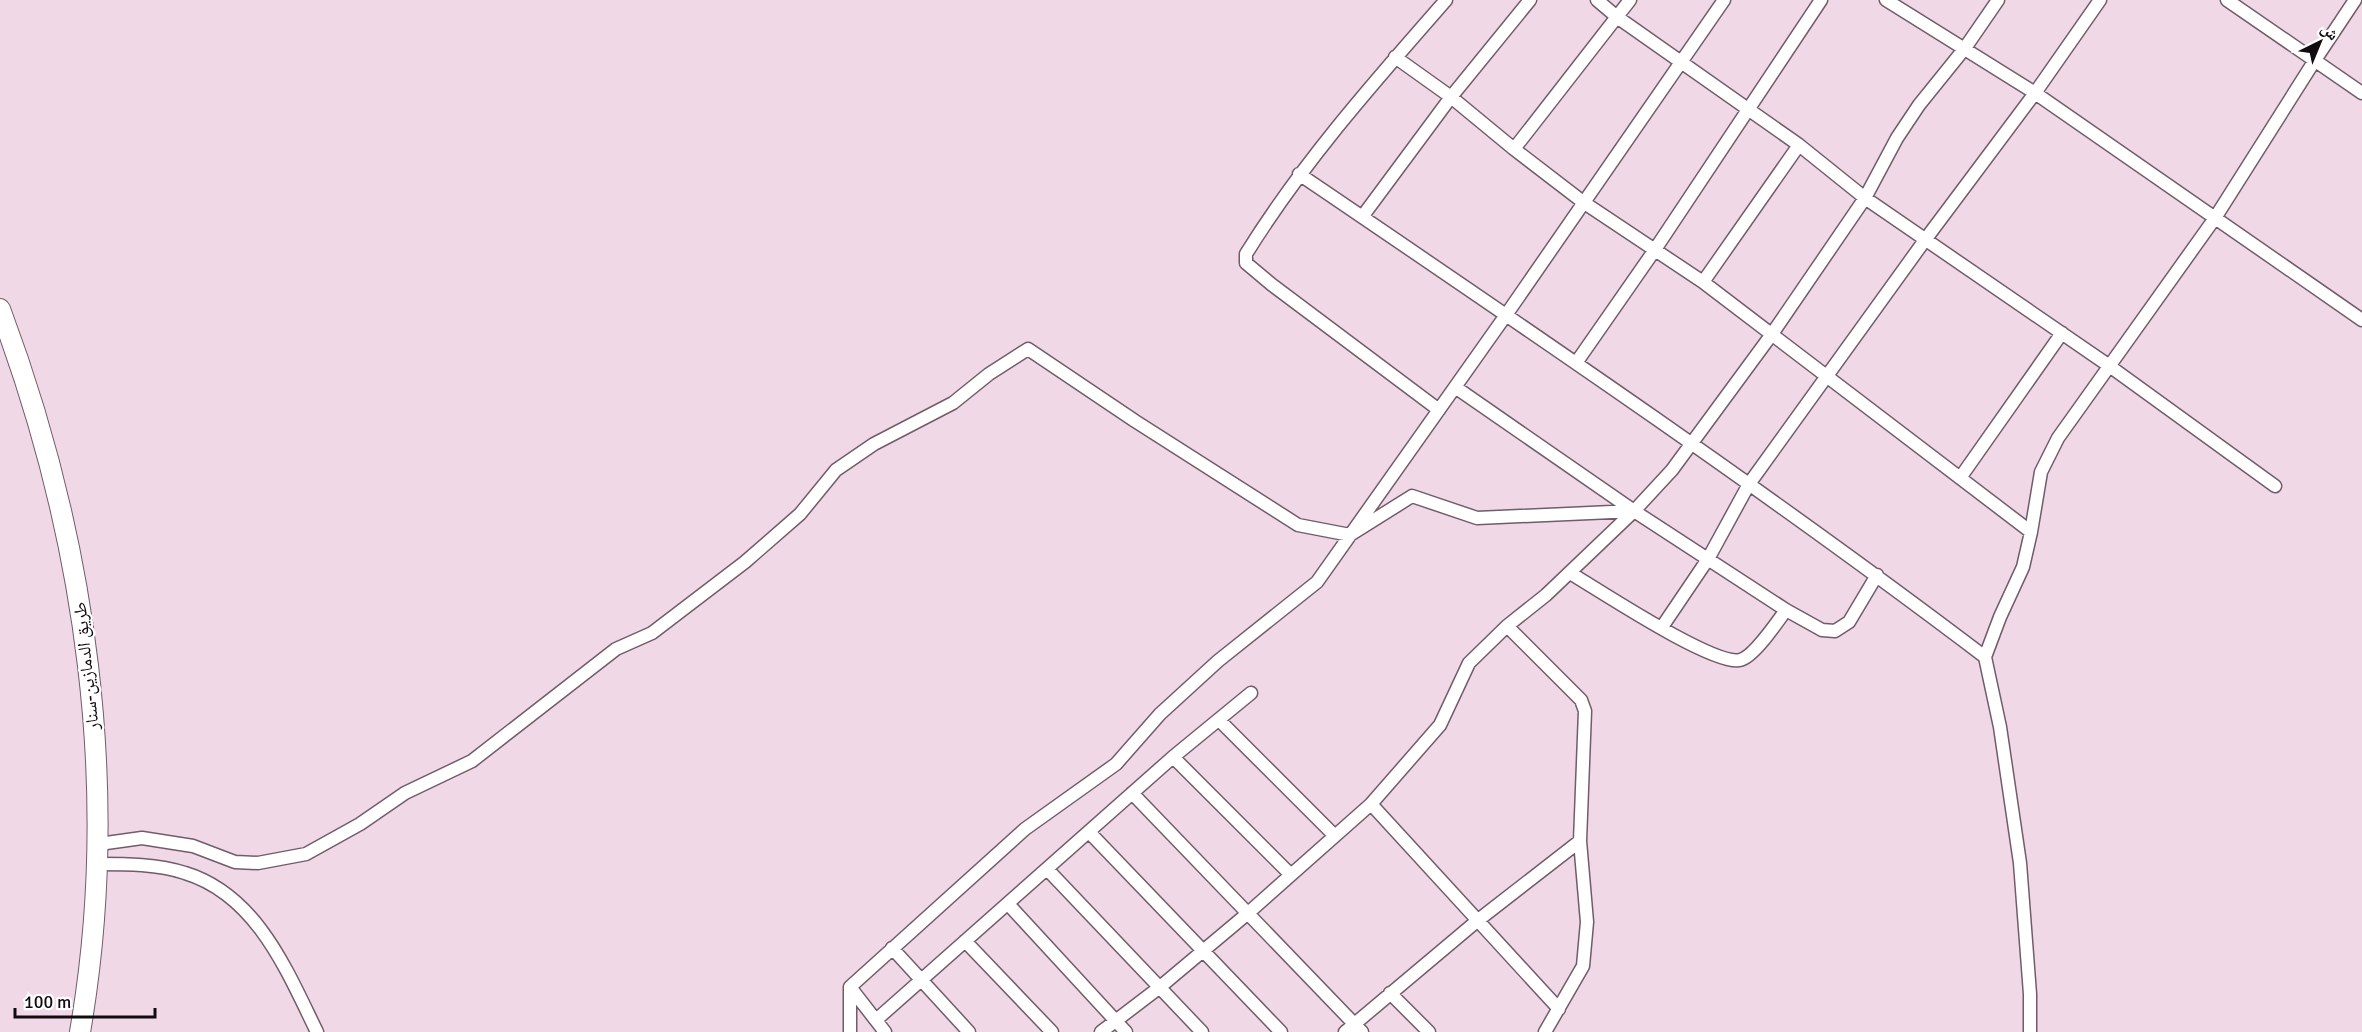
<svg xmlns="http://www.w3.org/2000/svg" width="2362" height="1032" viewBox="0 0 2362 1032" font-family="Signika,'Noto Naskh Arabic',sans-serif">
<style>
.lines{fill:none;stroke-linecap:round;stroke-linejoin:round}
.minor-casing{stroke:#715c6a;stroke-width:15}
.trunk-casing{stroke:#715c6a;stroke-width:22}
.minor{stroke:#fff;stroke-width:12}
.trunk{stroke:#fff;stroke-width:20}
.labels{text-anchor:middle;stroke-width:4.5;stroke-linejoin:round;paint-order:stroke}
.street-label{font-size:18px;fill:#120b10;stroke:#fff}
</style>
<rect width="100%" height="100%" fill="#f0d8e7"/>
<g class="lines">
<g class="minor-casing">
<path id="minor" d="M1597,0L1617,17L1799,145L1865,198L2108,365L2275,486
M1886,0L2035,93L2362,320
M2227,0L2362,93
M1395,57L1451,97L1514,149L1583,202L1703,282L2031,532
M1514,149L1630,0
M1299,174C1530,331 1762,488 1985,657
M1362,217L1451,97L1530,0
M1703,282L1799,145
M1576,363L1654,251L1821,0
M1455,387L1634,511L1786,610L1822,630L1835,631L1849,622L1877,575
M1439,410L1271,284L1246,263V254C1303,162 1375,81 1446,0
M1960,478L2062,333
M1570,573C1599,590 1713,666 1740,660C1754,657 1777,622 1786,610
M1507,626L1581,700L1585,711L1580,841L1587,922L1583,966L1545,1032
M1662,627L1708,559L1749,484L1925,240L2035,93L2100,0
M1219,720L1335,836
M1173,757L1291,875
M1132,793L1362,1032
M1371,804L1559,1009
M1089,832L1281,1032
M99,844L142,838L193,846L235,862L258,863L306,854L360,824L405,793L472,761L616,649L652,633L745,562L800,514L836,470L874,444L953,403L989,374L1028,349L1135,421L1298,525L1350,535L1412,496L1477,518L1634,511L1672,470L1772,334L1865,198L1897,138L1919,105L1965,48L1998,0
M98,864C126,864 158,864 185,873C257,895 287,971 317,1032
M1047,869L1202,1032
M1008,904L1126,1032
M965,941L1052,1032
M892,948L969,1032
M850,987L885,1032
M1390,993L1429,1032
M876,1020L1173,757L1251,693
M850,1032V987L1025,829L1116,764L1160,714L1218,661L1317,582L1506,315L1724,0
M1101,1032L1160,987L1247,914L1371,804L1440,725L1469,663L1507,626L1546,595L1634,511
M1345,1032L1477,921L1580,841
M2030,1032V994L2020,863L2000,727L1985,657L2000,617L2023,567L2031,532L2041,472L2058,438L2215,218L2315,60L2355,0"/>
</g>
<g class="trunk-casing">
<path id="trunk" d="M0,309C86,538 122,790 80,1032"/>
</g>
<use href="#minor" class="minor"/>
<use href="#trunk" class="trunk"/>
</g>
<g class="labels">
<g class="street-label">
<text transform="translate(86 666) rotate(-96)" y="6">طريق الدمازين-سنار</text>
</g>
</g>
<g transform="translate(2320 42) rotate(43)" stroke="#ffffff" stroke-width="4.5" paint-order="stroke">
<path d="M0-4.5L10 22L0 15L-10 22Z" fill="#120b10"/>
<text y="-9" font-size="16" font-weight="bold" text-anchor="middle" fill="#120b10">ش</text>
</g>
<path d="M15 1008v9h140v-9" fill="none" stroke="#120b10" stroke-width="3"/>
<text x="24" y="1008" font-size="18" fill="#120b10" stroke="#ffffff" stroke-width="4.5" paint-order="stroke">100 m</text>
</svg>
